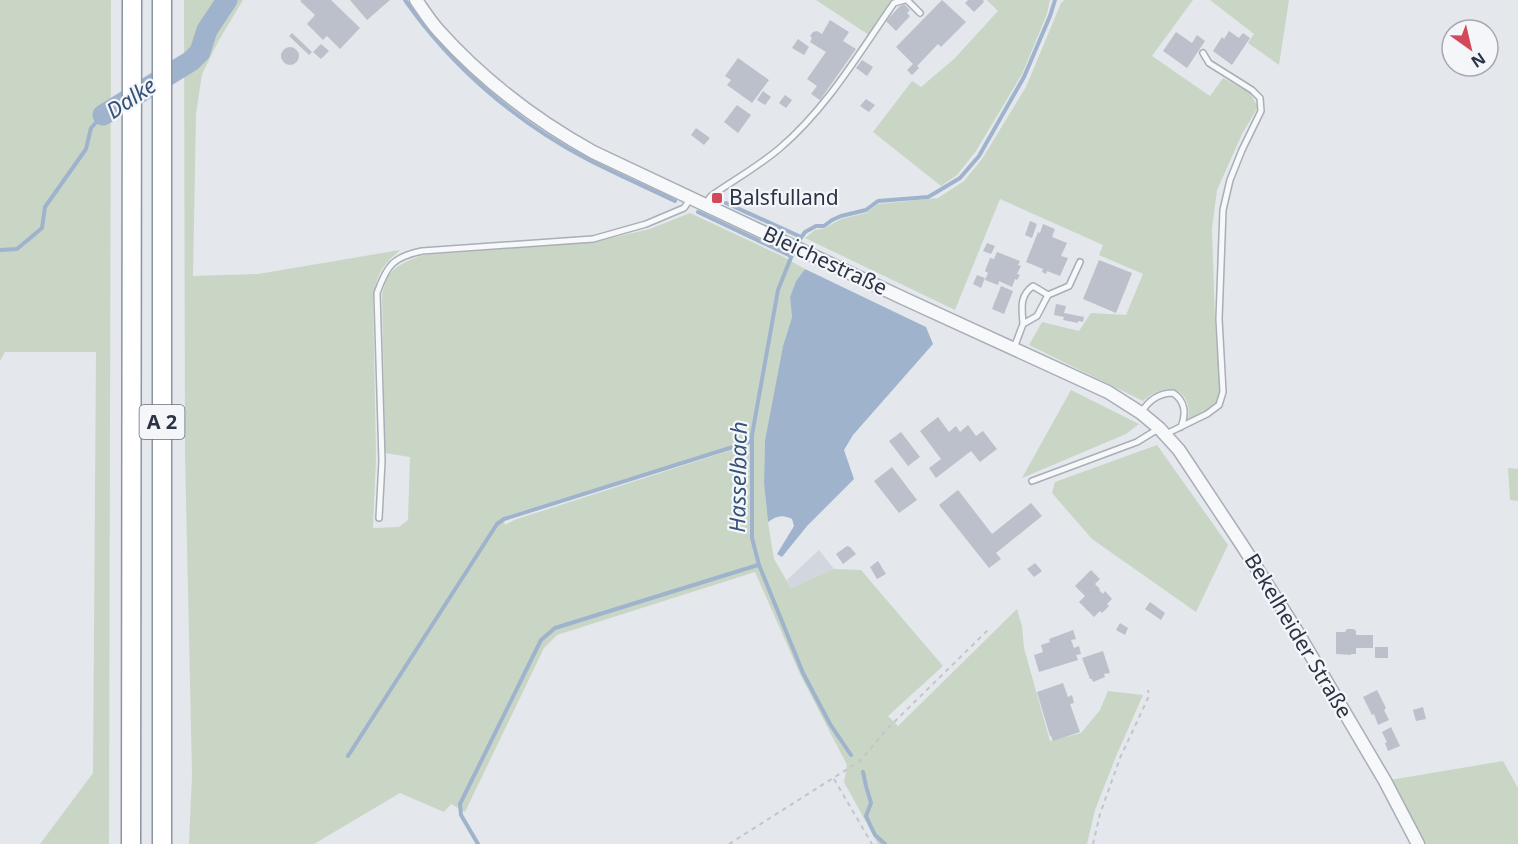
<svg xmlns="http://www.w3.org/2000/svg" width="1518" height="844" viewBox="0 0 1518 844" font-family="'Noto Sans',sans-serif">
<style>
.built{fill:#d2d6de}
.green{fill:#c9d6c5;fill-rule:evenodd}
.water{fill:#9fb4cc}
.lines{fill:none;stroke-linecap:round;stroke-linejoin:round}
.stream{stroke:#9fb4cc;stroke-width:4}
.river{stroke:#9fb4cc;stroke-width:21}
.building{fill:#bbc0ca}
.service-casing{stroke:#a9aeb7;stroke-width:8}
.tertiary-casing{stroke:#a9aeb7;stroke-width:15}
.motorway-casing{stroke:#8b94a3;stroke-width:21}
.path{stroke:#c2c5cb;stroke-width:2;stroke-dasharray:4.5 4.5;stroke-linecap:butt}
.service{stroke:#f7f8fa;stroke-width:5}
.tertiary{stroke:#f7f8fa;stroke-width:12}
.motorway{stroke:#fff;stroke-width:18}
.poi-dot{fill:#d1495b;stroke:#f4f6f9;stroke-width:2}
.labels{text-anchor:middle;stroke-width:4.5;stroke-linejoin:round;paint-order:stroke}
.shield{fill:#f4f6f9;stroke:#676e7b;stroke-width:1.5}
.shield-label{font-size:20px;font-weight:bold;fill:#2b3445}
.poi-label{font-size:21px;fill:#2b3445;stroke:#f4f6f9;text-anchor:start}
.street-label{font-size:21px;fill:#2b3445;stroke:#f4f6f9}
.water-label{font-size:22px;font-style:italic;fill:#34527a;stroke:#f4f6f9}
</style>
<rect width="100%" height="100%" fill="#e4e7ec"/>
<path class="built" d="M819,550L834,569L791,588L787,580Z"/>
<path class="green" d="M0,0H111L109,844H40L93,773L96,352H5L0,361Z
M184,0H243L219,40L202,74L196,114L193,276L258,274L400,250C381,267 379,271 373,296L376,458L373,528L399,527L408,520L410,457L385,453L382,294C384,288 385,280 389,275C397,264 411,259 424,255L594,242L650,229L690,213L782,256L805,269L796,281L790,297L792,317L783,346L765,440L764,483L768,522L774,559L791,588L834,569L861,570L943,666L888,716L898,726L1017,609L1022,626L1024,648L1050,741L1081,733L1100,710L1108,691L1143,695L1117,754L1095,810L1087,844H878L844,782L847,765L800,674L755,572L557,635L544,648L465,812L451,804L444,812L400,793L314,844H189L192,775L185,452ZM744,442V446L514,520L505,525L503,517Z
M816,0H893L869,35Z
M987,0H1050L1047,14L1022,74L976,151L957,175L941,186L873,132L912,81L921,87L954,59L998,11Z
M1065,0H1193L1152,56L1210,96L1223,78L1250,93L1258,107L1242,134L1217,190L1212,229L1215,320L1220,391L1216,403L1206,412L1188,421C1194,387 1165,380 1143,401L1029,345L1042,322L1079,331L1091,313L1126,315L1143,274L1099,255L1103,245L1000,199L955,310L805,238L815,230L825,228L841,219L866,213L878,204L938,198L964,181L982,159L1026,87L1061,3Z
M1210,0H1289L1279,65L1248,43L1254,34Z
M1071,390L1139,424L1126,434L1022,478Z
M1157,445L1228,545L1196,612L1092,539L1052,493L1055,482Z
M1508,468L1518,469V501L1510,500Z
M1503,761L1518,788V844H1425L1390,780Z"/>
<path class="water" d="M805,269L926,327L933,344L853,435L844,450L854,479L807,526L782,557L777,554L794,526L792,519C782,514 776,516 768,522L764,483L765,440L783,346L792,317L790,297L796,281Z"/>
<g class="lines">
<path class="stream" d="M405,0C451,66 516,122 587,159C616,174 646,187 675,201
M726,203L801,237
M698,212L791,256
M800,239L805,232L816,226H824L832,220L841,216L866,210L878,201L928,197L935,193L960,178L979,156L1024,77L1050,16L1055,0
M0,250L17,249L42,228L45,207L86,149L91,128L103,115
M792,255L778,290L752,435V538L759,565L803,673L830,724L851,755
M348,756L497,524L504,519L752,441
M863,772L866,786L871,803L866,816L875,835L885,844
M478,844L461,815L460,804L541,640L555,628L758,565"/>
<path class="river" d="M103,115L191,61L200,52L207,30L227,0"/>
</g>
<path class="building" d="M302,0H331L360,28L340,49L327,36L323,40L307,24L315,15L300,1Z
M350,0H390L367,20Z
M942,0L966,22L941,47L938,44L917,66L919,68L912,75L907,70L913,64L896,47Z
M968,0H983L984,2L974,12L965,3Z
M904,4L910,10L907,13L910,16L896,31L886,21L899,7Z
M830,20L849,32L843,41L856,49L820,100L811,94L817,86L807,79L826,52L810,42L812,38L810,36L813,32L817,31L822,34Z
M1229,31L1239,38L1243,33L1250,38L1232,65L1213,51L1222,37L1224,39Z
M1176,32L1192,43L1197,35L1205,41L1187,68L1163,51Z
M292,33L312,52L309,55L289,36Z
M798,39L809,47L804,55L792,48Z
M321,44L329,51L321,59L313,52Z
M281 56a9 9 0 1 1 18 0a9 9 0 1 1-18 0Z
M738,58L769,80L752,103L727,85L731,80L725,76Z
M862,60L873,67L867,76L856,68Z
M763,91L771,97L765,105L757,100Z
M785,95L792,100L786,108L779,103Z
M866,99L875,105L869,112L860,106Z
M737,105L751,115L738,133L724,122Z
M696,128L710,138L704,145L691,135Z
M1030,221L1037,224L1032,238L1025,235Z
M1043,224L1055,229L1052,237L1067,243L1061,256L1068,258L1060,276L1047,271L1046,274L1042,272L1043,269L1026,262L1038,232L1040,233Z
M987,243L995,246L991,254L983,251Z
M997,252L1020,261L1018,265L1021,266L1017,274L1020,275L1017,280L1015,279L1012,287L999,281L998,285L985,280L988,273L985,271L990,258L994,259Z
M1099,260L1132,273L1116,313L1083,299Z
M977,275L985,278L981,288L973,284Z
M1001,286L1013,291L1004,314L992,309Z
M1056,304L1066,306L1064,313L1084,317L1083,322L1078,321V323L1063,320L1064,317L1054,315Z
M938,417L949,432L956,426L960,432L968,425L976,436L983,431L997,449L980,462L971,451L936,478L929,468L941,459L920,431Z
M901,432L920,457L908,466L889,441Z
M892,467L917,500L899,513L874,481Z
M958,490L992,534L1031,503L1042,516L996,553L1001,559L989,568L939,505Z
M847,546L850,547L856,554L843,564L836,554Z
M878,561L886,574L877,579L870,567Z
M1035,563L1042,571L1034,577L1027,569Z
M1091,570L1100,579L1095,584L1100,589L1099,590L1103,594L1105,591L1112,599L1107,604L1109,606L1102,613L1100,611L1094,617L1079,602L1085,596L1075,586Z
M1150,602L1165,613L1161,620L1145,609Z
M1120,623L1128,628L1125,635L1116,630Z
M1347,629H1354L1356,631V635H1373V648H1356V654H1351V655L1336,654V632H1345Z
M1073,630L1076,639L1071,640L1074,648L1079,646L1081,654L1076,655L1078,660L1039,672L1034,655L1043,652L1041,645L1050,642L1049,639Z
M1375,647H1388V658H1375Z
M1103,651L1110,673L1104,674L1105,677L1093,682L1092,679H1090L1082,658Z
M1063,683L1068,697L1072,695L1074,703L1070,704L1080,732L1053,741L1051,736H1050L1037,692Z
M1377,690L1386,708L1384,710L1389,720L1378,725L1374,714L1372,715L1363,697Z
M1423,707L1426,719L1416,721L1413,710Z
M1391,727L1400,746L1388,751L1385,743L1387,742L1382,732Z"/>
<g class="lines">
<g class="service-casing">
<path id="service" d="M907,0L920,13
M706,203L711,196C734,180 759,166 780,148C827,108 859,53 894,3L905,0
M1023,324C1022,308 1019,296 1033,286L1048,295
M1014,348L1023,324L1037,316L1048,295L1069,286L1080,262
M1141,413C1148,401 1159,393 1173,393C1186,401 1186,415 1181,427
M1166,434L1207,414L1219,405L1223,392L1219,319L1223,210L1230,180L1242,150L1261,111L1260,98L1252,90L1209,63L1203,53
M1032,481L1137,442L1158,429
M379,518L382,461L377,293C387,265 393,257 422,251L593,239L646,224L684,208L691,198"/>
</g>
<g class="tertiary-casing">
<path id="tertiary" d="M416,0C423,10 430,21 438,30C482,79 535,120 593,152L905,299L1108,392L1141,413L1159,428L1179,450L1242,545L1296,630L1385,781L1418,844"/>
</g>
<g class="motorway-casing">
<path id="motorway" d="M131,844L132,0
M162,844V0"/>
</g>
<path class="path" d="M834,779L872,844
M729,844L860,761L888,728L989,629
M1093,844L1100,814L1120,758L1149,696L1148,690"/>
<use href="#service" class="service"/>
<use href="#tertiary" class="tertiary"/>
<use href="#motorway" class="motorway"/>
</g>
<rect class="poi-dot" x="711" y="192" width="12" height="12" rx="3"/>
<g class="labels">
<rect class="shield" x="139.5" y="405" width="45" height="34" rx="4.5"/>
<g class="shield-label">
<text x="162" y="429">A 2</text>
</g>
<g class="poi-label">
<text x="729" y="205">Balsfulland</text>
</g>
<g class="street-label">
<text transform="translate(825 261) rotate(25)" y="7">Bleichestraße</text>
<text transform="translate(1298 636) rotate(59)" y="7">Bekelheider Straße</text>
</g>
<g class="water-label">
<text transform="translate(131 98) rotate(-34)" y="8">Dalke</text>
<text transform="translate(738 477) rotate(-89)" y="8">Hasselbach</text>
</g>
</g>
<g transform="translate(1470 48) rotate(146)"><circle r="28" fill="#f4f6f9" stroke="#a4a8b1" stroke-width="1.5"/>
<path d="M0-4.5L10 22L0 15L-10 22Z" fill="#d1495b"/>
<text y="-9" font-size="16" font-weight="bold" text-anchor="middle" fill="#2b3445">N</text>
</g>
</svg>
